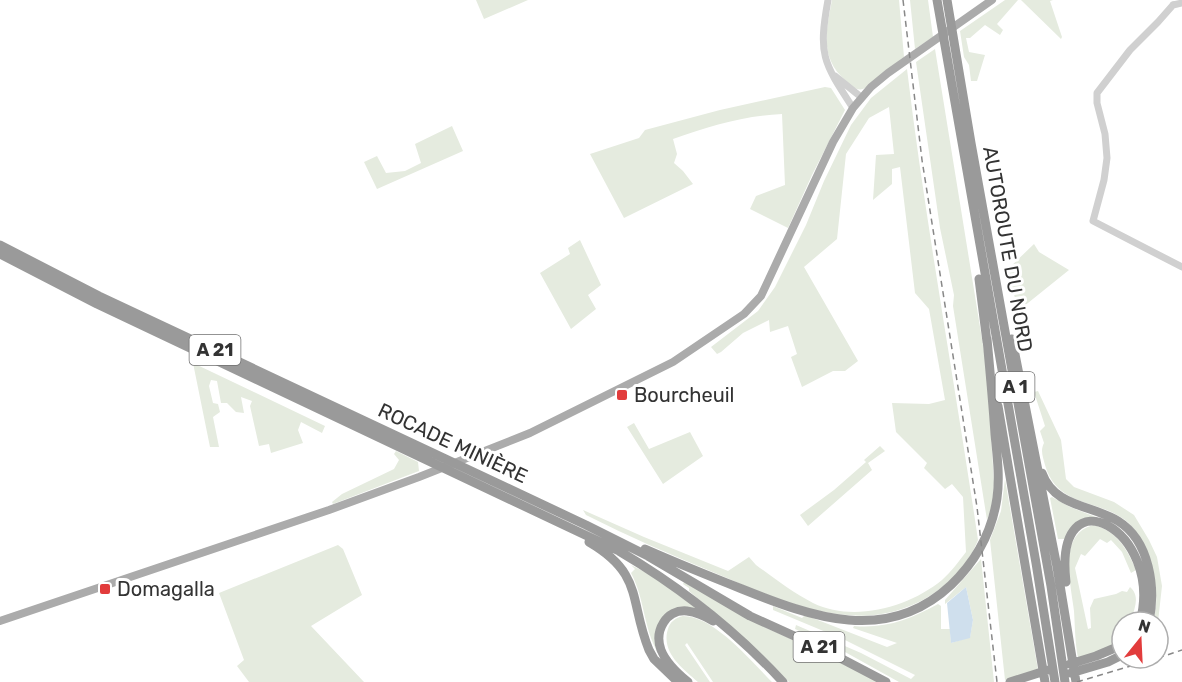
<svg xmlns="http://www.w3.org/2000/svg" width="1182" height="682" viewBox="0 0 1182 682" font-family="Rubik,sans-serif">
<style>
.green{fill:#e5ebdf}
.water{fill:#cfdfed}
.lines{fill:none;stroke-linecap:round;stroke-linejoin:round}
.minor{stroke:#d0d0d0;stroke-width:7}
.major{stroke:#ababab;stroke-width:8}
.highway{stroke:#9a9a9a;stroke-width:9}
.rail{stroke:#888;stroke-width:1.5;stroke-dasharray:6 4.5;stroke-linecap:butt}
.poi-dot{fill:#e23c3c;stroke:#fff;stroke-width:2}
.labels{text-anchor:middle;stroke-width:6;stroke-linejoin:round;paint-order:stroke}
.shield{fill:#fff;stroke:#707070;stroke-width:1.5}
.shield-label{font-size:18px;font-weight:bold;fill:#333}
.street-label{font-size:20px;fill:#333;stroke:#fff}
.poi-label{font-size:20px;fill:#333;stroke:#fff;text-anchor:start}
</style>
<rect width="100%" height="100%" fill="#fff"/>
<path class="green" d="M476,0H528L484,19Z
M832,0H899L904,57C896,62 869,87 863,89C857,91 851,86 847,82C819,58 826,32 832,0Z
M910,0H928L933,37L915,49Z
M1005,0H1018L997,24L1003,30L1000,35L985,25L970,38H966L969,52L985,55L977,81H971L969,65L964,57L960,31Z
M1021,0H1053L1050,1L1062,37L1061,39Z
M935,49L987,370L994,483L993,502L987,520L953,306L954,295L940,228L916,62Z
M907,69C926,227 955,383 978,540C969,563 950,584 928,597C858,639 782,601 715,573C671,555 628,536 586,515L583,510L644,537L728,571L749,557L756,565C774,578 793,593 813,603C854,623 909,607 942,580C951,572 959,561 966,552L963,497L952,484L945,489L924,468L927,463L896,432L892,403L929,404L945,400L929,309L915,293L900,167L892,169V184L873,200L876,155L894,154L889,107L869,118L846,154L837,239L804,267L858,361L845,371H833L802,387L791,357L797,354L788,326L770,332L769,320L743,333L721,352L717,354L711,347L758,311L775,287L806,225L824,181L851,125L871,98Z
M825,87L831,88L845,110L812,175L788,228L750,209L756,196L785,185L782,114C742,116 710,126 673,139L677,154L674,163L683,171L693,184L624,218L590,154L639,138L645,130L720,110Z
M452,126L463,151L377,189L364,162L377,156L386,173L405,171L421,163L415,144Z
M580,240L601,285L588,295L596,309L571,329L540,273L570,254L568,248Z
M1034,244L1039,252L1069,270L1018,311L1008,269Z
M193,363L325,426L322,433L301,422L298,430L303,443L271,453L269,444L259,446L250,406L252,401L241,397L244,413L236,412L227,403H221L217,381L211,380L209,386L213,403L218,404L220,412L213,417L219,447H210Z
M1038,391L1061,440L1066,479L1074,487L1114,502L1134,515L1149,540L1157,557L1162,586L1158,622H1153C1161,594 1153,568 1141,542C1137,534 1133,526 1125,520C1097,499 1057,507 1045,465C1043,457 1040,451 1044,443L1040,431L1045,426L1034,392Z
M634,423L649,449L690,432L703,456L663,484L627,427Z
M880,446L885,451L868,463L872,470L808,526L800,515L834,490L866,462L864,460Z
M396,451L418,462L419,471L333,504L332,502L342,494L394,469L399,460L394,454Z
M1005,479L1038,670L1005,680L990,540L1001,511Z
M1052,497L1070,507L1101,519C1085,518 1071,526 1065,539H1058L1050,498Z
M1094,525C1118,532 1127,549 1136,570L1131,573L1122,552L1111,540L1107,543L1100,539L1085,556L1081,554L1075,568L1088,629L1091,628L1090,608L1094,599L1116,594L1122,591L1127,592L1130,587C1140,596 1135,606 1132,618L1137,620L1136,622H1122V641L1104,650L1078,658C1075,642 1075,627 1074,611C1071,585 1057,533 1094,525Z
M338,545L343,549L362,595L311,626L364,682H249L237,666L244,660L219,593Z
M981,559L994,682H899L845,652L795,629L796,625L861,653L911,679L915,675L845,640L773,610V606L802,618L805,615L887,647L897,643L853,628L854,626C885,629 911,619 938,604L941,606V629H950L951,643L970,637L973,620L966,587L945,604V600Z
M631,565L651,575L697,608L664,617L662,659C643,633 646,601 631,573L635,569Z
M684,582L766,628L821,652L879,682H789L740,634L689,591V588L683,584Z
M683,616C714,616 751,661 772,682H713L687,643L685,645L710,682H698C681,667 659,651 669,626C672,621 675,618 683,616Z"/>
<path class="water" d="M966,587L973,620L970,638L951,643L947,603Z"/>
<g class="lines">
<path class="minor" d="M828,0C818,55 823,62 853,108
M1173,5L1158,22L1130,50L1097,93V103L1105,134L1107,158L1104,180L1093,221L1182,267
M1173,5L1182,3
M835,76L861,97"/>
<path class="major" d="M0,621L329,510L419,477L530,433L673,362L744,314L761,296L833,142L853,108L871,87L888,73L992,0"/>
<path class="highway" d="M937,0L1036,563L1055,682
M947,0L971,143L1051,586L1065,682
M0,245L99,296L586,525L648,556L750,616L823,649L886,682
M0,254L97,304L619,551C680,587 735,630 783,682
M979,279L987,342
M1012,339L1057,567L1076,682
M998,406L1045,682
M1042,473C1054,507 1092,505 1118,521C1150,541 1156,588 1149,622
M589,542C644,574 629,601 649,650L654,659L678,682
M645,549C677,563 709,576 742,589C812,617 887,645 951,585C975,562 992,532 997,498C1000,477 997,455 995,434C993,403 990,371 987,339
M1066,582C1053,470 1165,530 1140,622
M1070,664L1096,656L1122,645
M1071,673L1108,662L1122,655
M688,682C677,673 666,663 661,650C654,631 666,609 687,611C697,612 705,616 713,621
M1010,682L1048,670"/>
<path class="rail" d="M903,0L922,160L977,507L997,682
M1158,658L1182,650
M1077,682L1157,658"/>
</g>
<g class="poi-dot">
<rect x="616" y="389" width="12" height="12" rx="3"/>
<rect x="99" y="583" width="12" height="12" rx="3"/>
</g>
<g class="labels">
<g class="shield">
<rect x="189.5" y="335" width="51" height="30" rx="4.5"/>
<rect x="995.5" y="372" width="39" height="30" rx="4.5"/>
<rect x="793.5" y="632" width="51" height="30" rx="4.5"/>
</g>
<g class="shield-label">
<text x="215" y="356">A 21</text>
<text x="1015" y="393">A 1</text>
<text x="819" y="653">A 21</text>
</g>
<g class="street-label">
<text transform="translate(1008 249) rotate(80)" y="7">AUTOROUTE DU NORD</text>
<text transform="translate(453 443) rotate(25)" y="7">ROCADE MINIÈRE</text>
</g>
<g class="poi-label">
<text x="634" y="402">Bourcheuil</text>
<text x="117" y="596">Domagalla</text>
</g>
</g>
<g transform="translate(1140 640) rotate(18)"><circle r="28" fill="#ffffff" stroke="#adadad" stroke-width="1.5"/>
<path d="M0-4.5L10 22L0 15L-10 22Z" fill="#e23c3c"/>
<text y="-9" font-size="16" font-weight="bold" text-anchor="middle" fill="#333333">N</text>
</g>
</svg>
